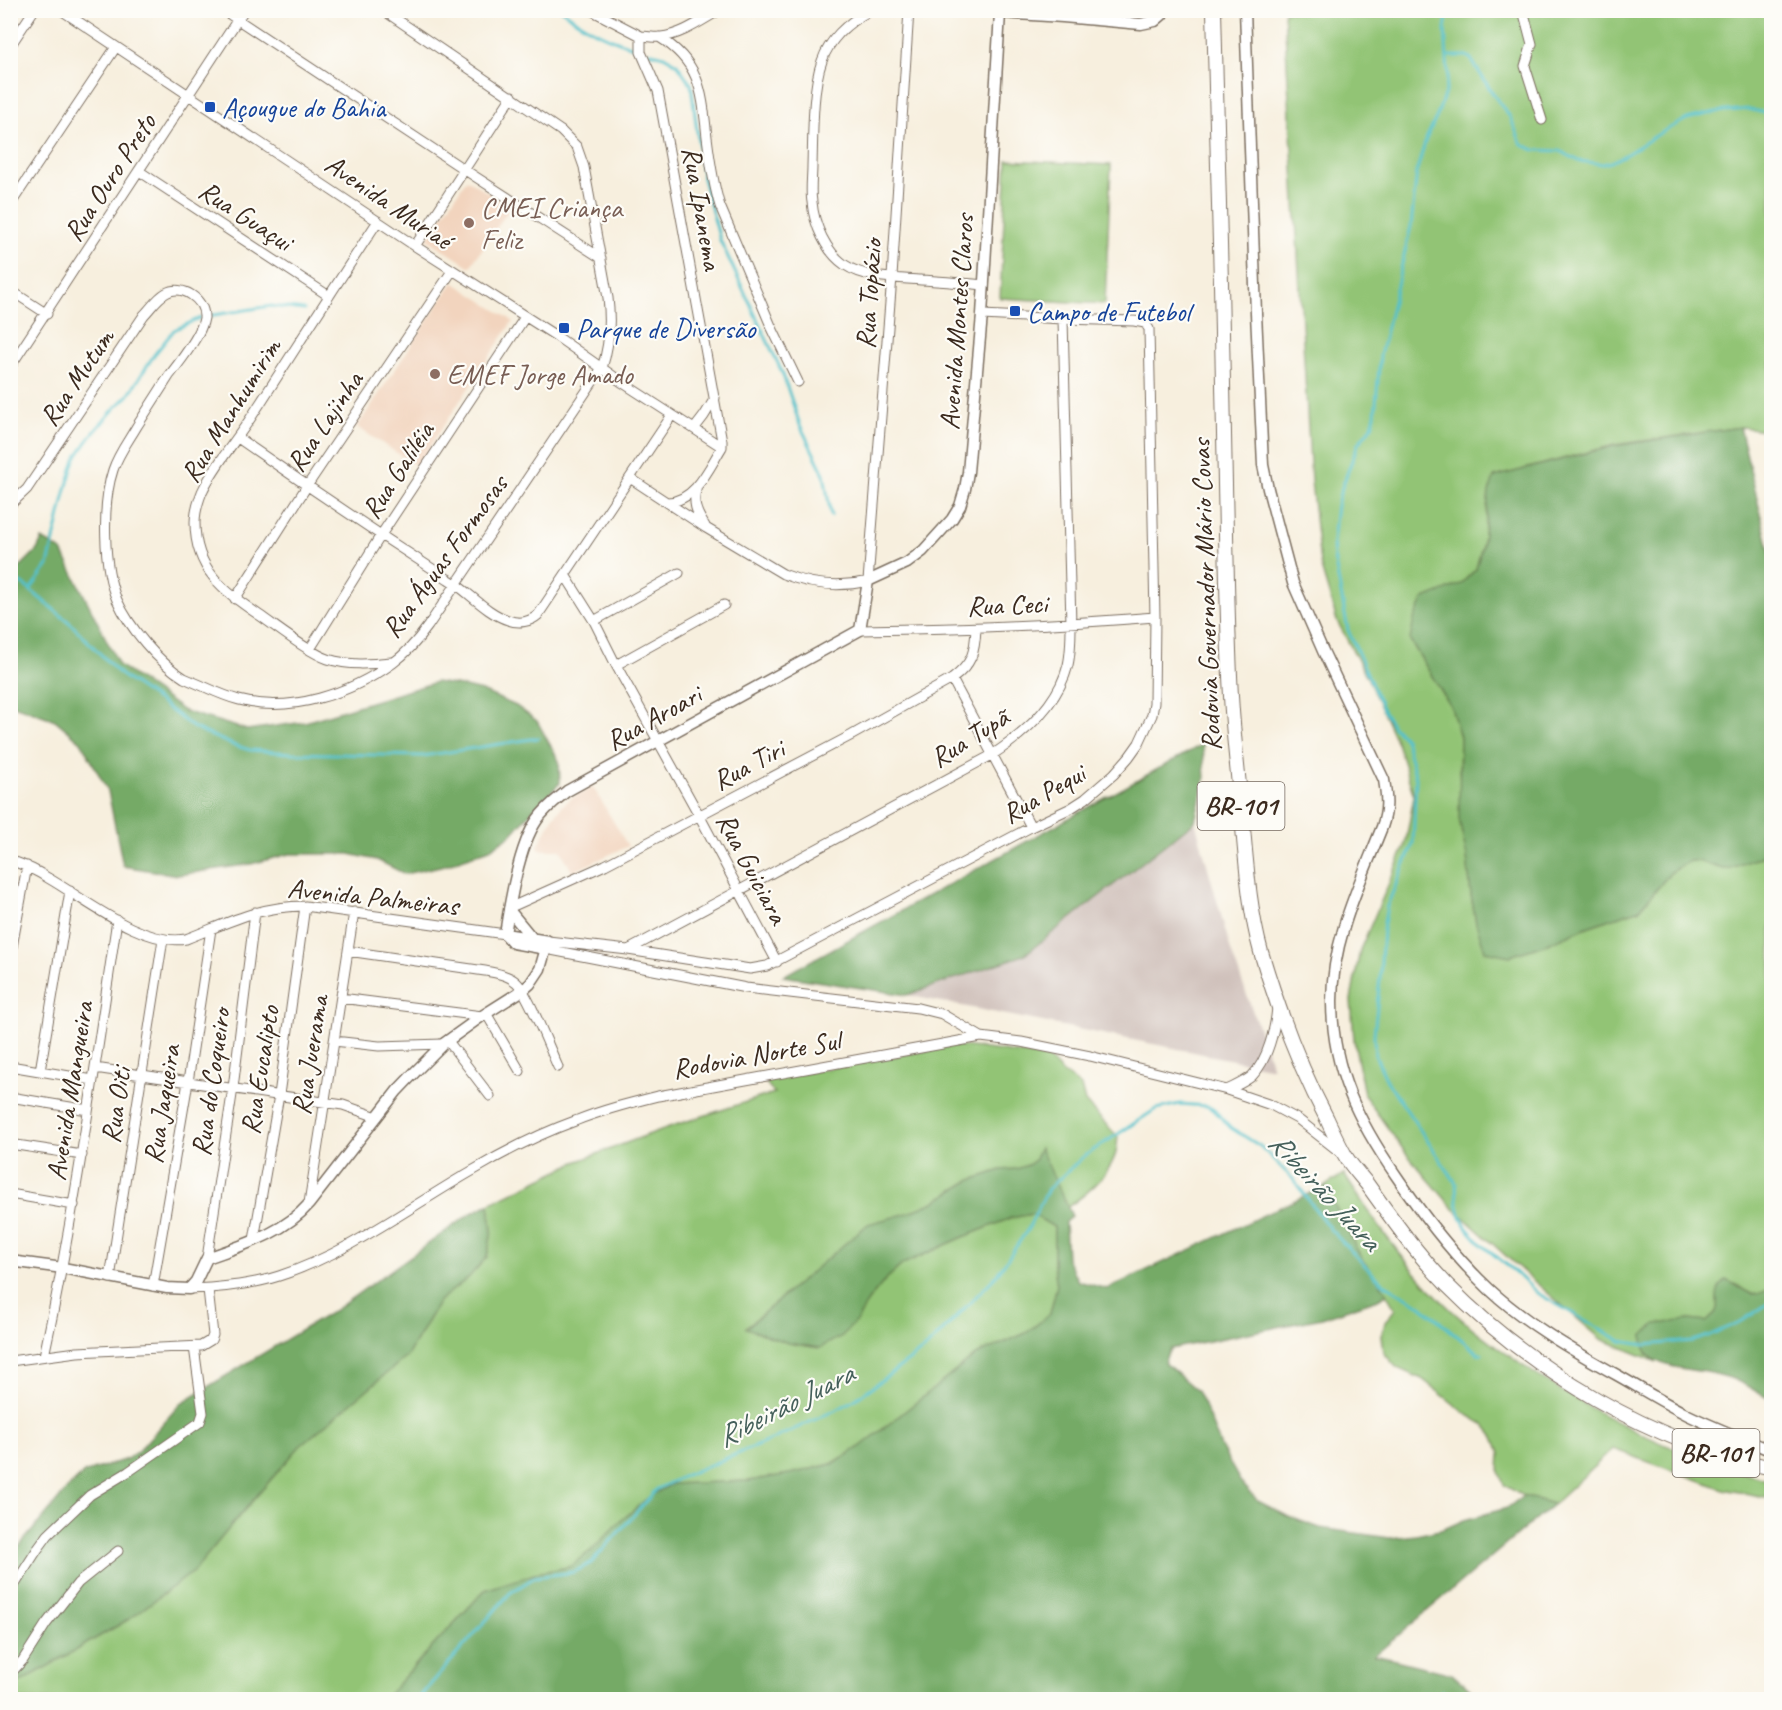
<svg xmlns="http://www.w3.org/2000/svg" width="1782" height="1710" viewBox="0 0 1782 1710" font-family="Caveat,sans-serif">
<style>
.built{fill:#f2d4be}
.industrial{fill:#cfc0ba}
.green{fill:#92c474;stroke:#667749;stroke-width:1.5}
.forest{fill:#75aa66;stroke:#586a42;stroke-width:1.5}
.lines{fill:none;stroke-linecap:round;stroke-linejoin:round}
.stream{stroke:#54c1ca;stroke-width:3}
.minor-casing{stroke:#7d6f61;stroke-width:11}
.tertiary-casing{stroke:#7d6f61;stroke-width:13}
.primary-casing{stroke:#7d6f61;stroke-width:16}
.minor{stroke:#fff;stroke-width:9}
.tertiary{stroke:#fff;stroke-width:10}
.primary{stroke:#fff;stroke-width:14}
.transit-dot{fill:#1a4fb4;stroke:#fdfcf7;stroke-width:2}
.education-dot{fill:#8d6e63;stroke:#fdfcf7;stroke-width:2}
.labels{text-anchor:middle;stroke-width:4.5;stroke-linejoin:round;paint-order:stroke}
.shield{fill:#fdfcf7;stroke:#75695f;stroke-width:1.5}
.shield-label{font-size:27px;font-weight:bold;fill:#3b2a1e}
.transit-label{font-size:28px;fill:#164399;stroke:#fdfcf7;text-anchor:start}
.street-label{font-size:28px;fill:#3b2a1e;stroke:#fdfcf7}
.education-label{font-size:28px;fill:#785e54;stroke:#fdfcf7;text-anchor:start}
.water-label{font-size:30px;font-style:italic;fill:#445f5a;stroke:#fdfcf7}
</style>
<rect width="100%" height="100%" fill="#fdfcf7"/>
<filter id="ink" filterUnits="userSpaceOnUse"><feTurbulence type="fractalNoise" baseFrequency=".0167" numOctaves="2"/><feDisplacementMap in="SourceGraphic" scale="12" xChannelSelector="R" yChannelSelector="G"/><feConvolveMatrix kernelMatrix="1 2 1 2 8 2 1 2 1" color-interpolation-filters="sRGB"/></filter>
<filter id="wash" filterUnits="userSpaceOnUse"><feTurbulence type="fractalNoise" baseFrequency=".008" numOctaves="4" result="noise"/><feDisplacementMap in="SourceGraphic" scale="24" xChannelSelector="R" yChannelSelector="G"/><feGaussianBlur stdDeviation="1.35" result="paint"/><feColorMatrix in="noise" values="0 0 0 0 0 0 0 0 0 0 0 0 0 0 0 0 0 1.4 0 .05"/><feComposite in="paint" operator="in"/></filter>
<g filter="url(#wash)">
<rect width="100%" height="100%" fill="#f7efde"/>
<path class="built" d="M467,179L510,208L470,267L427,239Z
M453,282L513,321L417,466L357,427Z
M593,787L628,846L572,872L561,850H539L538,846L553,818L563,805L572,798Z"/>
<path class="industrial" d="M1195,821L1231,951L1273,1068L907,995L1025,955Z"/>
<path class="green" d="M1284,11H1771V431L1741,427L1614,445L1495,477L1489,492L1483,542L1476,569L1461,584L1444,592L1410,640L1451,707L1460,737L1459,771L1471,895L1476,923L1510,956L1547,944L1587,927L1640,909L1670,873L1689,861H1698L1723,869L1731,868L1771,853V1287C1756,1299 1750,1295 1736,1284L1719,1289C1718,1306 1720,1311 1706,1322L1689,1320L1647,1354L1657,1362L1601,1339L1527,1275L1452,1207L1405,1152L1364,1095L1354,1040L1351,1000L1360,950L1405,846L1414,796L1397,743L1367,677L1337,621L1320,564L1311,481Z
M1007,160L1111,165L1105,304L1000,298Z
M956,1045L1047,1057L1062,1072L1081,1086L1085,1102L1118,1137C1117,1143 1117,1151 1115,1156C1107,1178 1086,1194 1068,1207L1040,1149L1034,1161L1028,1165L1017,1169L1001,1170L969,1181L934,1202L908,1213L788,1293L746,1327L788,1343L820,1348L858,1319L868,1301L885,1280L903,1264L961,1238L1011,1218L1032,1214L1054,1227V1266L1057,1285L1050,1314L1026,1333L976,1355L860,1447L831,1464L795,1473L749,1481L672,1484L650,1496L616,1525L591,1551L569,1567L541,1572L485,1590L384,1699L11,1700L10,1687L24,1680L129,1619L194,1571L240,1515L300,1446L407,1356L439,1301L468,1278L487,1257L492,1231L489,1204L573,1163L666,1128L774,1093L764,1080Z
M1344,1174C1372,1219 1403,1262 1441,1300C1457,1317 1477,1332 1496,1346C1578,1408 1672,1455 1771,1481V1498L1723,1489L1613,1449L1554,1504L1523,1496L1504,1485L1499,1472L1500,1453L1494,1437L1483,1424L1469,1416L1422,1379L1397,1368L1384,1353L1382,1335L1385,1322L1395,1309L1379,1281L1363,1261L1325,1186Z"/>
<path class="forest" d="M1740,427L1771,557V853L1731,868L1723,869L1698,861H1689L1670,873L1640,909L1587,927L1547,944L1510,956L1485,951L1476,923L1471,895L1467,857L1459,819L1460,737L1451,707L1410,640L1414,619L1424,599L1461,584L1476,569L1483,542L1489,492L1494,477L1614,446Z
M42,539L62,551L119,665L184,711L247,730L305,722L436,682L461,686L482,691L516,706L537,721L559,761L560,783L533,810L511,835L490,849L445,865L405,874L377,860L349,854H289L251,864L178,875L123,866L108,791L81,742L55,720L11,704V576L37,550Z
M1203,744L1205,780L1195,821L1024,955L907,995L783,976Z
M1040,1148L1072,1216L1065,1222L1067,1259L1078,1281L1107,1289L1325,1186L1363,1261L1379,1281L1387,1294L1378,1299L1322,1318L1170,1349L1164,1362L1197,1391L1205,1407L1221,1447L1240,1481L1258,1501L1287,1516L1320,1528L1390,1538L1416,1535L1444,1529L1464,1520L1507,1508L1523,1496L1554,1504L1375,1655L1452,1674L1479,1697V1699H384L485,1590L541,1572L569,1567L591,1551L616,1525L650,1496L672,1484L749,1481L795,1473L832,1464L860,1447L976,1355L1026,1333L1050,1314L1057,1285L1054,1266V1227L1032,1214L1011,1218L961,1238L903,1264L885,1280L868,1301L858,1319L842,1336L820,1348L788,1343L746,1328L868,1224L908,1213L934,1202L969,1181L1001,1170L1017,1169L1028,1165L1034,1161Z
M489,1204L492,1231L487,1257L468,1278L439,1301L407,1356L300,1446L240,1515L194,1571L129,1619L24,1680L11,1687L10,1557L68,1488L84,1473L127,1459L140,1449L181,1403L335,1310L470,1214Z
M1726,1280C1745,1288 1751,1303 1771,1287V1400C1758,1393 1744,1383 1730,1378C1720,1375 1709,1372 1698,1371C1675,1367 1641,1366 1643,1335L1656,1324L1689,1320L1706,1322C1726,1307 1712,1302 1719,1288C1721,1285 1724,1283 1726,1280Z"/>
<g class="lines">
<path class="stream" d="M562,10C584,28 608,39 634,47
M1448,10L1445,29L1448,74L1446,89L1437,116L1426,139L1417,170L1411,226L1380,356L1375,415L1372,426L1358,444L1340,493L1337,505L1333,542L1334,557L1348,630L1383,710L1392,725L1405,739L1416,778L1413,844L1387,906L1383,929L1380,978L1374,1035L1375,1055L1387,1081L1456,1183L1457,1202L1460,1214L1466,1227L1482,1245L1514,1271L1537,1293L1621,1341L1644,1345L1692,1341L1708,1336L1742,1321L1772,1301
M649,52L664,56L677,64L691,84L703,178L720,240L782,372L800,425L824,474L831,516
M1448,56H1467L1471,59L1493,94L1510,117L1521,143L1525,146L1535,150L1560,151L1579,161L1603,164L1611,162L1625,155L1662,132L1687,119L1716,112L1749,109L1772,115
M207,316L271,306L304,310
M10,578L24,585L70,623L121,675L160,702L194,728L233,745L250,750L291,753L423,756L538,738
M30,590L48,565L66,489L75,459L94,432L115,408L128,396L154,355L174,330L200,318
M417,1700L510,1593L535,1577L574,1572L591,1563L657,1489L686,1475L771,1440L840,1408L856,1399L927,1347L996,1276L1028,1229L1048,1189L1083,1157L1156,1109L1180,1104L1207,1106L1214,1110L1231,1128L1260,1146L1293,1179L1330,1229L1374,1275L1386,1285L1420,1305L1479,1354H1482
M1439,1700L1442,1691"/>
</g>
</g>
<g filter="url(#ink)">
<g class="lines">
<g class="minor-casing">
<path id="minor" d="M61,10L415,246L556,336L623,383L722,447
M223,10L465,170L601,258
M591,10L641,36V52L658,91L722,441V447
M871,10C850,21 830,38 822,61C812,88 813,137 812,166C812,177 810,191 812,202C814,225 826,252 845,265C866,279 896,278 921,280C942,281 963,283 984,285
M962,10L1000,13
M1523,10L1532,44L1525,66L1542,120
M641,36C648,36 655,38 661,37C682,35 702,20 720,10
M659,37C701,63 702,92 707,137C710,161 713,184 720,206L771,326L798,382
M10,46L34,10
M139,171L329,296
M10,205L116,47
M378,221C335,286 294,351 252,416C236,441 214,466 202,492C198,502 195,513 195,523C195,570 224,591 259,615C278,628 308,652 328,659C349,666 371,664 392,662
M415,246L512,96
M10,290L47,314
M10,367L244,10
M694,429L704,416L715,398
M238,438C307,486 377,533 448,579C468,591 486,613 508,620C519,624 530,622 538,615L672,415
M630,478L706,528L783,574C811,585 839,588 868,581L892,277L909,10
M697,486C692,503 696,512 705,526
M667,502C695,502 709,468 722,447
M10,505L27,489L144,315C151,308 157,298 166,293C182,284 205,299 204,318C202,334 179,363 169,376C158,393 148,409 137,426C129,440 118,454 113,470C102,503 103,568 117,600C129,627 158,662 184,678C191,681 198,684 205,687C216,692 228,697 239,700C291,714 351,693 393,663C407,653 418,640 428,626L602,368C610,344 611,323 608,298L584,167L577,147L561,131L383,10
M565,575L594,621L616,665L699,815L777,962
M235,599L307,486L452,271
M594,621L679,573
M860,630C959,629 1057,625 1155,617
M310,649L381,535L525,317
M616,665L724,605
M952,679L1031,827
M10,860C24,865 36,870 48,878C85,899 143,947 186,939C228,923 258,906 305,906L505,934
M509,908L605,865L852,735L952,679C972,664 975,653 976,628
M548,941L628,950L750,969L767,966L1031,827L1071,808L1085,799L1114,774L1129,757L1139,743L1152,715L1154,703L1155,617L1149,329L1145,323L1134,321L1063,319L982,315
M546,949L746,988L918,1008L942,1014L981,1037
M628,950L992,755C1024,734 1058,705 1068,665C1071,652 1071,638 1071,624L1063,319
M348,951L485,971C496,973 508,975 516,982C528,992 550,1050 558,1067
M10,958L27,866
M341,998L482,1016
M486,1013L520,1071
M334,1041L379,1046L443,1044
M448,1041L490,1096
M10,1066L93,1080
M95,1068L343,1105L377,1117
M40,1071L70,891
M1227,1090C1235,1086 1245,1082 1252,1076C1268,1060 1275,1029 1277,1008
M10,1097L88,1110
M10,1144L82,1155
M10,1194L74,1205
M309,1203L354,912
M254,1240L279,1095L305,906
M207,1258L233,1088L255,912
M110,1278L163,939
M153,1286L188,1082L211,929
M10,1288L15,1261
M189,1289C219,1288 251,1285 279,1276C347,1254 411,1206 472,1171C504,1152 539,1134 575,1121C602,1110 630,1103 658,1096L981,1037L1021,1042L1090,1056L1227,1090L1271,1105L1299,1120L1341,1153
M44,1356C75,1212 95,1066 117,920
M10,1361L77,1352L201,1346L211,1340L213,1335L208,1289
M10,1592L37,1550L48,1535L90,1495L128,1472L200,1422L203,1413L194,1347
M10,1674L23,1660L46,1624L78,1583L118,1551"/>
</g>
<g class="tertiary-casing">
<path id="tertiary" d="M1245,10L1256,313L1263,465L1268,489L1293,583L1323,651L1384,780C1387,798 1388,810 1382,827C1360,883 1332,939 1332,1001C1332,1070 1358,1121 1397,1177C1424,1217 1454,1256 1489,1289C1527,1324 1572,1350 1617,1375C1640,1388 1664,1403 1688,1415C1715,1428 1744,1439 1772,1451
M509,910L532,938
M505,934C510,902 519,846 537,820C545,808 556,800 567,791L860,630L868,581L907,563L923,551L952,519L960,506L965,489L968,472L982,315L1000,13L1063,17L1141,24L1155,21L1162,15L1164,10
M505,934L513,943L546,949
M10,1261L63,1268L167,1288L189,1289L196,1281L207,1258C243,1245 283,1234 309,1204L397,1091L417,1070L443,1044L482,1016L523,990L530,984L540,969L548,941L505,934"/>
</g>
<g class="primary-casing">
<path id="primary" d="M1214,10C1219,185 1223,359 1226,534C1227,588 1228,642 1231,696C1233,733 1238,771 1241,807C1246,856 1248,905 1261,952C1278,1009 1299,1066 1327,1119C1333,1132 1339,1145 1346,1157C1352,1167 1360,1175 1367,1184C1392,1219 1417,1254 1447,1285C1532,1371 1653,1443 1772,1468"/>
</g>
<use href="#minor" class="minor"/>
<use href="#tertiary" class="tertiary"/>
<use href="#primary" class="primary"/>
</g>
</g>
<g class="transit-dot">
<rect x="204" y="101" width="12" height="12" rx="3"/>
<rect x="1009" y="305" width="12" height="12" rx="3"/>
<rect x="558" y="322" width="12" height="12" rx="3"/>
</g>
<g class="education-dot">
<circle cx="469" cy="223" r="6"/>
<circle cx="435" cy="374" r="6"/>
</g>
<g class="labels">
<g class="shield">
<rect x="1197.5" y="782" width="87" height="48" rx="4.5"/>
<rect x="1672.5" y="1429" width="87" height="48" rx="4.5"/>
</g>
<g class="shield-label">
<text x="1241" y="815">BR-101</text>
<text x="1716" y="1462">BR-101</text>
</g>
<g class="transit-label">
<text x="222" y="117">Açougue do Bahia</text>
<text x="1027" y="321">Campo de Futebol</text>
<text x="576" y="338">Parque de Diversão</text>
</g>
<g class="street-label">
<text transform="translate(109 177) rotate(-57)" y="10">Rua Ouro Preto</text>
<text transform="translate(389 201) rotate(34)" y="10">Avenida Muriaé</text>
<text transform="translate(703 208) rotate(80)" y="10">Rua Ipanema</text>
<text transform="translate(246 215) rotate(33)" y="10">Rua Guaçui</text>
<text transform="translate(868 294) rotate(-86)" y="10">Rua Topázio</text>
<text transform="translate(956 322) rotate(-86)" y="10">Avenida Montes Claros</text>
<text transform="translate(76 377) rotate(-56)" y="10">Rua Mutum</text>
<text transform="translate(230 410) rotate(-58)" y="10">Rua Manhumirim</text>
<text transform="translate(324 421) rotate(-56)" y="10">Rua Lajinha</text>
<text transform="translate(397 470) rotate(-57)" y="10">Rua Galiléia</text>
<text transform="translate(444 556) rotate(-54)" y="10">Rua Águas Formosas</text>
<text transform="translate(1205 595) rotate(-92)" y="10">Rodovia Governador Mário Covas</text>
<text transform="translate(1007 604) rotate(-2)" y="10">Rua Ceci</text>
<text transform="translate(653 717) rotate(-29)" y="10">Rua Aroari</text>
<text transform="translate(969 737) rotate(-32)" y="10">Rua Tupã</text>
<text transform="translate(748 764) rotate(-28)" y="10">Rua Tiri</text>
<text transform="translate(1043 793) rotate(-30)" y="10">Rua Pequi</text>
<text transform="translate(753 868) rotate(62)" y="10">Rua Guiciara</text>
<text transform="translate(373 896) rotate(6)" y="10">Avenida Palmeiras</text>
<text transform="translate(756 1054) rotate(-10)" y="10">Rodovia Norte Sul</text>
<text transform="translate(309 1055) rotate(-81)" y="10">Rua Juerama</text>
<text transform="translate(259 1070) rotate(-81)" y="10">Rua Eucalipto</text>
<text transform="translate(210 1082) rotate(-82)" y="10">Rua do Coqueiro</text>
<text transform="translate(69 1091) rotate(-81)" y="10">Avenida Mangueira</text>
<text transform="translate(161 1104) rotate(-81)" y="10">Rua Jaqueira</text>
<text transform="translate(115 1105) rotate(-81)" y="10">Rua Oiti</text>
</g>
<g class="education-label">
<text x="481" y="217">CMEI Criança<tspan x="481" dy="32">Feliz</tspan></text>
<text x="447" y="384">EMEF Jorge Amado</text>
</g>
<g class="water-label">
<text transform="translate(1325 1191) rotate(47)" y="10">Ribeirão Juara</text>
<text transform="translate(785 1405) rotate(-27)" y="10">Ribeirão Juara</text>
</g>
</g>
<rect width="1782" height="1710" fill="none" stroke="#fdfcf7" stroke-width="36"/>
</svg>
